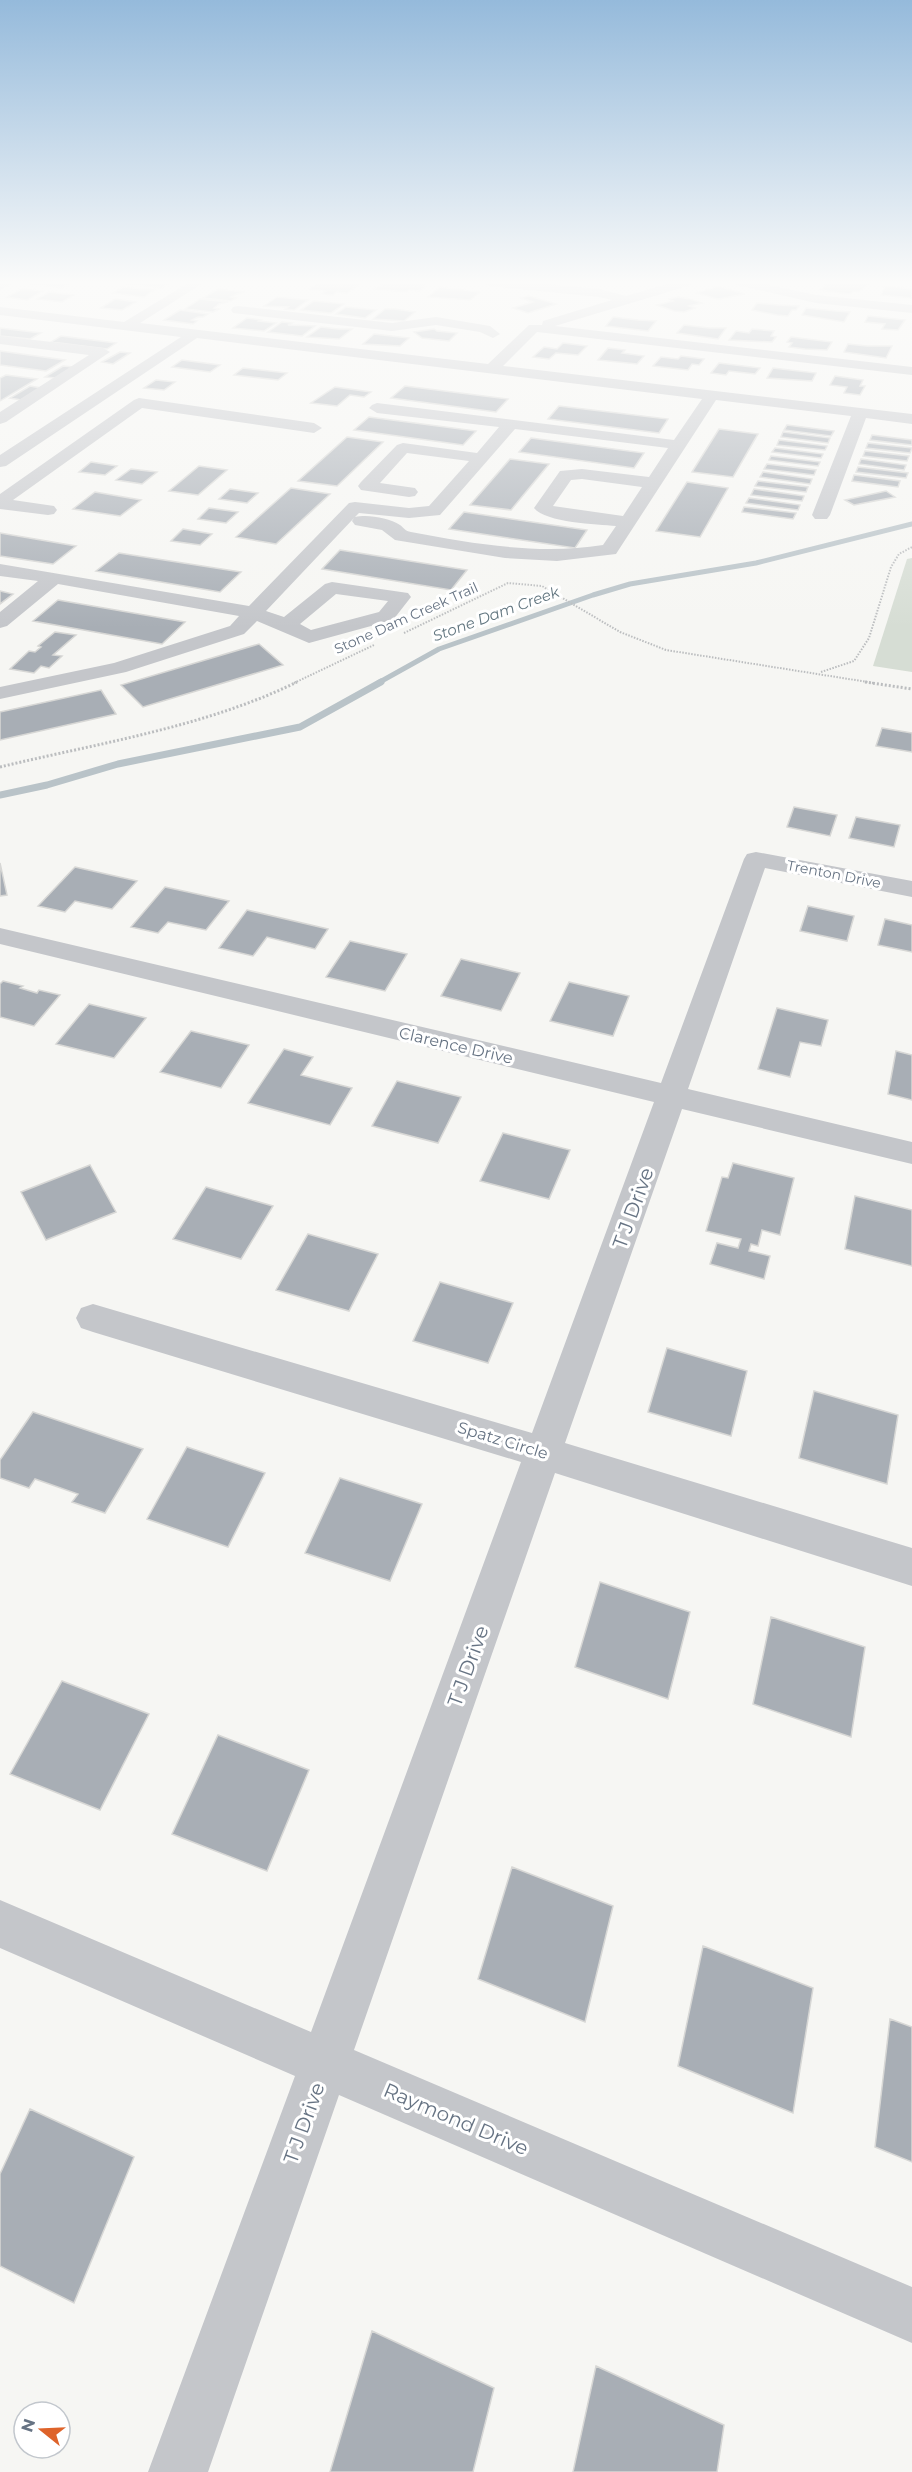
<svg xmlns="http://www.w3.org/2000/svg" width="912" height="2472" viewBox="0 0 912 2472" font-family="Montserrat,sans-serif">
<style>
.green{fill:#d6ddd4}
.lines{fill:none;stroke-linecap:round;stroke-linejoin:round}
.stream-far1{stroke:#b9c3c8;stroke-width:5}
.stream{stroke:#b9c3c8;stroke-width:7}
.building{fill:#a8aeb5;stroke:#d7d7d5;stroke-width:1.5}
.path-far1{stroke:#bbbdbf;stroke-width:2;stroke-dasharray:1.5 1.5;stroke-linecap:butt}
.path{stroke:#bbbdbf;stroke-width:3;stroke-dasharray:2 2;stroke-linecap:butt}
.minor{fill:#c4c6ca;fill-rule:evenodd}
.labels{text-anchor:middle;stroke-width:6;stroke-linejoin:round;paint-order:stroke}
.far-street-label{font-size:14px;fill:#667383;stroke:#fff}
.far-water-label{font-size:15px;font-style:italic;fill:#61757f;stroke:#fff}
.street-label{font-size:16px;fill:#667383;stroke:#fff}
.near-street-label{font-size:20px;fill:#667383;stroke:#fff}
</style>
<rect width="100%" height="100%" fill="#f6f6f3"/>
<path class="green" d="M912,558V672L873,666L907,559Z"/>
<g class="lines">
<path class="stream-far1" d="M378,683L439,649L593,595L630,584L756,563L912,524"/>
<path class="stream" d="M0,795L47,785L118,764L300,727L381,682"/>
</g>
<path class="building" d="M36,282H73L62,288L31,284Z
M131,282H172L162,288L127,284Z
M387,282H393L426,285L419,291L409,290L407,292L374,289Z
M828,282L853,284L857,282L870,283L859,292L854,291L849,294L820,290Z
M318,283L343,285L346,283L359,285L347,293L336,292L333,295L322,294L326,291L309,289Z
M718,286L745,294L718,299L696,293Z
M885,286L912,289V298L881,295Z
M123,287L154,290L144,297L113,293Z
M440,287L480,292L470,300L428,297Z
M22,289L43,291L27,300L7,297Z
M218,289L245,292L237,294L231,297L236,298L231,301L203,298Z
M49,292L74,295L62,302L37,299Z
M529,296L556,304L528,313L513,308L533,302L521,298Z
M277,297L308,300L294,310L285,309L288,307L264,306Z
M678,297L690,299L702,303L689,306L695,308L684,312L674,311L657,305L673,301L669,299Z
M115,299L136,302L122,310L101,308Z
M200,299L228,302L219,304L214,308L219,309L213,312L185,309Z
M314,301L344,304L331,313L301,310Z
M757,303L778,305L799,306L796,310H792L788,316L777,315L752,310Z
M346,307L376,310L365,318L336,314Z
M806,308L836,311L850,312L844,322L802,315Z
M385,309H395L415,312L404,321L373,319Z
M180,310L208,314L203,317H198L192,320L197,321L193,324L164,320Z
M868,316L905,320L898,330L882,329L885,324L865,322Z
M613,317L638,320L656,321L648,331L606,326Z
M247,318L261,320L259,321L276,323L264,331L233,328Z
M282,322L292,323L288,325L315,326L302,336L268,332Z
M684,325L709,328H726L718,339L677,333Z
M321,327L338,329H352L339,339L307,337Z
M0,328L41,333L30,339L0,336Z
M434,329L437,331L457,333L449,341L422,338L414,332Z
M752,329L774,331L771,336L776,337L772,342L729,340L736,331L749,333Z
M374,334L409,338L400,346L363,344Z
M61,336L116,343L107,349L51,342Z
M791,337L832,342L827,350L805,349L789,347L792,343L787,342Z
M563,343L587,346L578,355L556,353L549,359L533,357L544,347L557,349Z
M848,344L867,346H892L886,358L844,352Z
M608,348L625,350L622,353L644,356L637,364L598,360Z
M0,351L65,360L46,371L0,365Z
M120,352L130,353L113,364L102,362Z
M681,356L704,359L699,365L692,364L688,370L653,366L661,357L678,359Z
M182,360L220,365L210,372L172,367Z
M719,363L760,368L755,374L729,371L726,375L711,373Z
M63,366L74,367L56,378L45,377Z
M243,368L287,373L278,380L234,375Z
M773,368L816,373L812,381L767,378Z
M6,375L37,379L0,401V378Z
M835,376L863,380L860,386H865L860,395L844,393L847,387L830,385Z
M156,380L175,382L164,390L144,388Z
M30,386L41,388L21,400L10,398Z
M405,386L508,399L496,412L391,398Z
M335,387L371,392L364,397L350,395L337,406L311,403Z
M559,406L668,419L659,433L548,419Z
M369,417L476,431L463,445L354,430Z
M787,425L834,431L831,436L784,430Z
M719,429L758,434L733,477L692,472Z
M783,432L830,438L828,443L781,437Z
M872,435L912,440V445L870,440Z
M347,437L383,442L337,486L298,481Z
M531,438L644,453L634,468L519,452Z
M779,440L827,446L825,450L777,445Z
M868,443L912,448L910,453L866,448Z
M775,448L823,454L821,458L772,452Z
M865,451L909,456L907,461L863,456Z
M771,456L820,462L818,466L769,460Z
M510,459L549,464L511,510L470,505Z
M861,459L906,465L904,470L859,464Z
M91,462L117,466L105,475L79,472Z
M767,464L816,470L814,475L764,469Z
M199,466L227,470L198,495L169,491Z
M858,467L908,473L906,478L856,472Z
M131,469L157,472L142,484L116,480Z
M763,472L812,479L810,484L760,477Z
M854,475L900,481L898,487L852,481Z
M758,481L808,487L806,492L755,486Z
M687,482L728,488L700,537L656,531Z
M291,488L330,494L276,544L236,537Z
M230,489L258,493L247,503L219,499Z
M754,489L804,496L802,501L751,495Z
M886,491L895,497L854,505L845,500Z
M95,492L141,500L120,516L73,509Z
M749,498L800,505L798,510L746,503Z
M744,507L796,513L793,519L742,512Z
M209,508L238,512L226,523L198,519Z
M464,512L587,530L575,548L449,529Z
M183,529L212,534L200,545L171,541Z
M0,533L76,546L53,564L0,556Z
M340,550L467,570L451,590L322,569Z
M119,553L241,572L220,592L96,571Z
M0,591L13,594L0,604Z
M58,600L185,622L162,644L33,621Z
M55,632L76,635L53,655L62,656L49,668L41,666L34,673L10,669L29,651L35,652L41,647L38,646Z
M259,644L283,665L143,707L121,685Z
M101,690L116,714L0,740V712Z
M882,728L912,733V752L876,746Z
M794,807L837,815L830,836L787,827Z
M856,817L900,825L894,847L849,838Z
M0,863L7,895L0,896Z
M75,867L137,881L112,909L75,901L65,912L38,906Z
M165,887L229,901L206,930L168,922L158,933L131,927Z
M808,906L854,916L847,941L800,931Z
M247,910L328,929L315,949L267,937L253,956L219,948Z
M885,919L912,925V952L878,945Z
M350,941L407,954L385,991L326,977Z
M461,959L520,973L501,1011L441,996Z
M3,981L23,986L20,988L37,993L39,990L60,995L34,1026L0,1017V984Z
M569,982L629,996L613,1036L550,1021Z
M89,1004L146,1018L114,1058L56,1044Z
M777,1008L828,1020L821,1046L800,1042L790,1077L758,1069Z
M191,1031L249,1045L221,1088L160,1072Z
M284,1049L313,1057L301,1075L352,1088L330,1125L248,1103Z
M896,1051L912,1055V1100L888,1094Z
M397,1081L461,1097L438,1143L372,1126Z
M503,1133L570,1150L549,1199L480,1181Z
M733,1163L794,1178L780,1235L762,1230L758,1246L751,1244L749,1251L770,1256L764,1279L710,1264L717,1243L738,1248L741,1239L706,1231L722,1177L728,1178Z
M90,1165L116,1212L46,1240L21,1192Z
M206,1187L273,1206L241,1259L173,1239Z
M855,1196L912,1210V1266L845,1249Z
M308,1234L378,1254L349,1311L276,1290Z
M440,1282L513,1303L488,1363L413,1341Z
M667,1348L747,1371L731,1436L648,1412Z
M814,1391L898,1415L887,1484L799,1458Z
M33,1412L143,1449L105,1513L72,1502L78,1494L35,1479L29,1488L0,1478V1460Z
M187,1447L265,1473L228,1547L147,1519Z
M340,1478L422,1504L390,1581L305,1553Z
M600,1582L690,1612L668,1699L575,1667Z
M771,1617L865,1647L851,1737L753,1704Z
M62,1681L149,1714L100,1810L10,1774Z
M218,1735L309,1770L267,1871L172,1834Z
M512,1867L613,1906L585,2022L478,1979Z
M703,1946L813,1988L793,2113L678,2066Z
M890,2019L912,2027V2162L875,2147Z
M30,2109L134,2157L74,2303L0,2266V2174Z
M372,2331L494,2388L473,2472H330Z
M596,2366L724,2425L717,2472H573Z"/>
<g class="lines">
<path class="path-far1" d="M404,633L508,583L542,586L620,632L666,650L874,683
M821,672L854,661L869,638L891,567L899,554L912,547
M294,683L374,645"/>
<path class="path" d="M865,682L912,689
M0,767C99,743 205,727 297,682"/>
<path class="minor" d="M0,282H15L0,290Z
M190,282H205L140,323L488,364L529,325H542L543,321L612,300L599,297L488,286L482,282H525L600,289L626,296L674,282H693L691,285L555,326L912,367V375L537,332L503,366L912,414V424L866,418L830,515L827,519H815L812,515L851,416L716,400L616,554L557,561L505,558L401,541L395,540L382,530L355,525L352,521L354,518L266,611L284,617L325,584L332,582L408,593L411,597L393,620L309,643L257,621L244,634L126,672L0,699V687L114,663L230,626L239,616L58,584L7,626L0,628V612L38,581L0,576V564L249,606L349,503L355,502L409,508L429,506L469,461L407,453L380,483L415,488L418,492L415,496L409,497L361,490L358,486L361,482L397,445L403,443L477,453L499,427L377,413L369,408L372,405L377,403L674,440L702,399L197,338L6,466L0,467V455L181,337L0,315V307L124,322ZM515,429L668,448L649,477L582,469L560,471L534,508C546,523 597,524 616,526L603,545C539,555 474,544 411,532C405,531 404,528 400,525C389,518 368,514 355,517L359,513L409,518L440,515ZM582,479L642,487L623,516L553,506L571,480ZM336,594L388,601L379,612L311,630L300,624Z
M734,282H756L816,295L912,305V313L816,303L736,285Z
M238,306L392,323L436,317L490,326L500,334L493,338L480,332L436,325L392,331L233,313L231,310L233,307Z
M0,336L103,348L110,352L6,422L0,424V412L89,355L0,344Z
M139,398L314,423L322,428L314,433L142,408L13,500L54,506L57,510L54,514L48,515L0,509V494L134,400Z
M756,852L912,881V897L765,868L688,1089L912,1142V1164L682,1109L565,1443L912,1548V1586L555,1473L354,2050L912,2287V2343L339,2095L208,2472H148L295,2076L0,1948V1900L311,2032L521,1462L93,1332L81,1328L76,1318L81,1308L93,1304L532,1433L654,1102L0,944V928L661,1083L744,859L747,854Z"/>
</g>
<linearGradient id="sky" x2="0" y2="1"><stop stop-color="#95badb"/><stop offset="0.45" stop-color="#fbfbfa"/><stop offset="1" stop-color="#fbfbfa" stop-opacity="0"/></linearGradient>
<rect width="912" height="628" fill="url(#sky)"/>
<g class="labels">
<g class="far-street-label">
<text transform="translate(406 618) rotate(-24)" y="5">Stone Dam Creek Trail</text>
<text transform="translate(834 874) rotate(11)" y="5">Trenton Drive</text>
</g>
<g class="far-water-label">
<text transform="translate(496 614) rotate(-20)" y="5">Stone Dam Creek</text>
</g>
<g class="street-label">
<text transform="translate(456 1045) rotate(13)" y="6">Clarence Drive</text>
<text transform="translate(503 1440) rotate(17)" y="6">Spatz Circle</text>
</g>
<g class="near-street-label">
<text transform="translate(633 1208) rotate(-70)" y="7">T J Drive</text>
<text transform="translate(468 1666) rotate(-70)" y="7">T J Drive</text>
<text transform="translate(456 2119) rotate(23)" y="7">Raymond Drive</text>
<text transform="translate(304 2123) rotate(-70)" y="7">T J Drive</text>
</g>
</g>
<g transform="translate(42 2430) rotate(288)"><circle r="28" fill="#ffffff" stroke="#c2c7cd" stroke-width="1.5"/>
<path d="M0-4.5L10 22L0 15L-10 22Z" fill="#de632a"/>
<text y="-9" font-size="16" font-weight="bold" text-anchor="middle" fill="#667383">N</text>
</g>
</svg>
